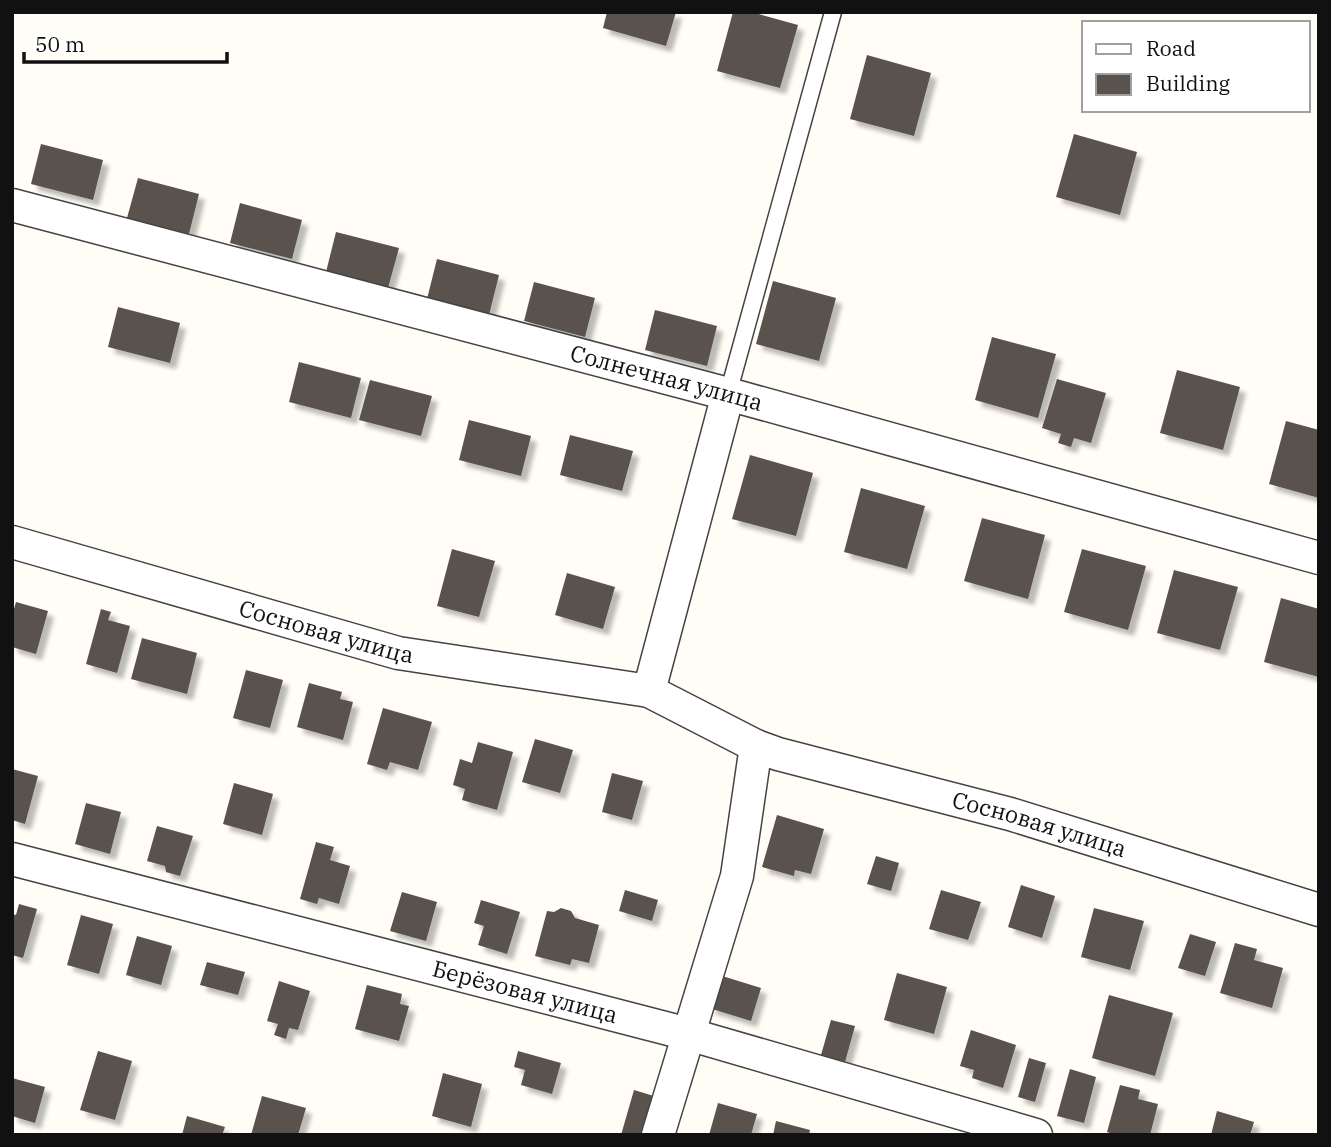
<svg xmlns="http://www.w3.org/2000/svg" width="1331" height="1147" viewBox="0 0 1331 1147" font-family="'IBM Plex Serif',serif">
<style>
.building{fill:#5a524d;filter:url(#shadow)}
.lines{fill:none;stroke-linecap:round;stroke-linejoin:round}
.service-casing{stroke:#444;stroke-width:19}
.minor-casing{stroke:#444;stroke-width:35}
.service{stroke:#fff;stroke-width:16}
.minor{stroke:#fff;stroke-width:32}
.labels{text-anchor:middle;stroke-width:7;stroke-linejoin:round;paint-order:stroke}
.street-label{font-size:23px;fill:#111;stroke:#fff}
</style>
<defs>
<filter id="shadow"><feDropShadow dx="6" dy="6" stdDeviation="2" flood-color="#0004"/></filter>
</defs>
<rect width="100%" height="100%" fill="#fffdf5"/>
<path class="building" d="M607,12H676L666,46L603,28Z
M733,12H751L798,25L780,88L717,71Z
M867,55L931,73L914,136L850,119Z
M1074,134L1137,152L1120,215L1056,197Z
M41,144L103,160L93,200L31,184Z
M138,178L199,194L189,234L127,218Z
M240,203L302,220L292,259L230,243Z
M336,232L399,248L388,288L326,272Z
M437,259L499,275L489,315L427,299Z
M773,281L836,298L819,361L756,344Z
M534,282L595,298L585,337L524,321Z
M118,307L180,323L170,363L108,347Z
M655,310L717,326L707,366L645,350Z
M992,337L1056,354L1038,418L975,400Z
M299,362L361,378L351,418L289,402Z
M1177,370L1240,387L1223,450L1160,433Z
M1057,379L1106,393L1091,443L1074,438L1071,447L1058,443L1061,434L1042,428Z
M370,380L432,396L421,436L359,420Z
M469,420L531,436L521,476L459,460Z
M1286,421L1319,430V498L1269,484Z
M570,435L633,451L622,491L560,475Z
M750,455L813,473L796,536L732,519Z
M861,488L925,506L907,569L844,552Z
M982,518L1045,535L1028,599L964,581Z
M452,549L495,561L479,617L437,606Z
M1082,549L1146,566L1128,630L1064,612Z
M1174,570L1238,587L1220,650L1157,633Z
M567,573L615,587L603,629L555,615Z
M1281,598L1319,609V677L1264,662Z
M16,602L48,611L36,654L12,647V616Z
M101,609L111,612L108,620L130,626L117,673L86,664Z
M142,638L197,653L187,694L131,679Z
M246,670L283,680L270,728L233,718Z
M309,683L342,692L340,699L353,702L343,740L297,727Z
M383,708L432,722L418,770L390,762L387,770L367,764Z
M535,739L573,750L560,793L522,782Z
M478,742L513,752L497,810L462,800L465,789L453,785L460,759L472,763Z
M12,769L38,776L25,824L12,820Z
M612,773L643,781L632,820L602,812Z
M234,783L273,794L262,835L223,824Z
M86,803L121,812L110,854L75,844Z
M777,815L824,829L811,874L795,870L794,876L762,867Z
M157,826L193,836L180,876L166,872L165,866L147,861Z
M316,842L334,847L330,860L350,866L339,904L319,898L317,904L300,899Z
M876,856L899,863L891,891L867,884Z
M1021,885L1055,896L1042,938L1008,927Z
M625,890L658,900L652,921L619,911Z
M941,890L981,902L968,940L929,929Z
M402,892L437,902L426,941L390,931Z
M481,900L520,912L507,954L478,945L484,926L474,923Z
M19,904L37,909L23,958L12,955V914L16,915Z
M561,908L571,911L575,918L599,925L589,963L572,959L570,965L535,956L547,911L554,912Z
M1094,908L1144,921L1130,970L1081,957Z
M81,915L113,924L99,974L67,965Z
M1190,934L1216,942L1205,976L1178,968Z
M137,936L172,946L161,985L126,975Z
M1235,943L1257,949L1254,960L1283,968L1272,1008L1220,993Z
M207,962L245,972L238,995L200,985Z
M897,973L947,987L934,1034L884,1020Z
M719,975L761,988L751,1021L709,1008Z
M279,981L310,991L298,1030L289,1028L286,1039L274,1035L278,1024L267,1021Z
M367,985L402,994L400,1004L409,1006L399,1041L355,1029Z
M1109,995L1173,1013L1155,1076L1092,1058Z
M831,1020L855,1026L845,1062L821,1055Z
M971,1030L1016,1045L1003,1088L972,1078L974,1070L960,1066Z
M98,1051L132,1061L115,1120L80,1110Z
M518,1051L561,1063L552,1094L521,1085L525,1070L514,1067Z
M1029,1058L1046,1063L1035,1102L1018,1097Z
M1070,1069L1096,1077L1084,1123L1057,1116Z
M443,1073L482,1084L471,1127L432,1116Z
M12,1078L45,1087L35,1123L12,1116Z
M1120,1085L1140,1090L1138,1099L1158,1104L1150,1135H1116L1107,1132Z
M634,1090L657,1097L647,1135H621Z
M262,1096L306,1108L298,1135H251Z
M718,1103L757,1114L751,1135H709Z
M1217,1111L1254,1122L1250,1135H1211Z
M187,1116L225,1127L222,1135H182Z
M776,1121L810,1130L809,1135H773Z"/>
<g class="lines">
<g class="service-casing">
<path id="service" d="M728,394L833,12"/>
</g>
<g class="minor-casing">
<g id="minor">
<path id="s1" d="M12,205L728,394L1319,558"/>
<path id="s2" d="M12,542L398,653L649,691"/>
<path id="s3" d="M756,746L778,754L1010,814L1319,910"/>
<path id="s4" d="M12,859L688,1034L1036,1135"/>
<path d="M658,1135L737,876L756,746L649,691L728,394"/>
</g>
</g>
<use href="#service" class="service"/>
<use href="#minor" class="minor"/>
</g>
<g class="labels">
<g class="street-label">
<text dy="8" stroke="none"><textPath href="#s1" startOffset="677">Солнечная улица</textPath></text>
<text dy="8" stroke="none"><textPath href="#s2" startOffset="327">Сосновая улица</textPath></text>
<text dy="8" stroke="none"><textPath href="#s3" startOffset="294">Сосновая улица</textPath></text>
<text dy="8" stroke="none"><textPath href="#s4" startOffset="530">Берёзовая улица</textPath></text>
</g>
</g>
<rect width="1331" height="1147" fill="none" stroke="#111111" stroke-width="28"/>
<rect x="1082" y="21" width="228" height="91" fill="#ffffff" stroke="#a0a0a0" stroke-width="2"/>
<rect x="1096" y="44" width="35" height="10" fill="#ffffff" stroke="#a0a0a0" stroke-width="2"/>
<text x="1146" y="56" font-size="21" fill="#111111">Road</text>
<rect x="1096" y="74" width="35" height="21" fill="#5a524d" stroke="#a0a0a0" stroke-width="2"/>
<text x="1146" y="91" font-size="21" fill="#111111">Building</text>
<path d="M24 52v10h203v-10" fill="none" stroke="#111111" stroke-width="3.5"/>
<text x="35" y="52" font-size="21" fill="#111111" stroke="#ffffff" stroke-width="5" paint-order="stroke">50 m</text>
</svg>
